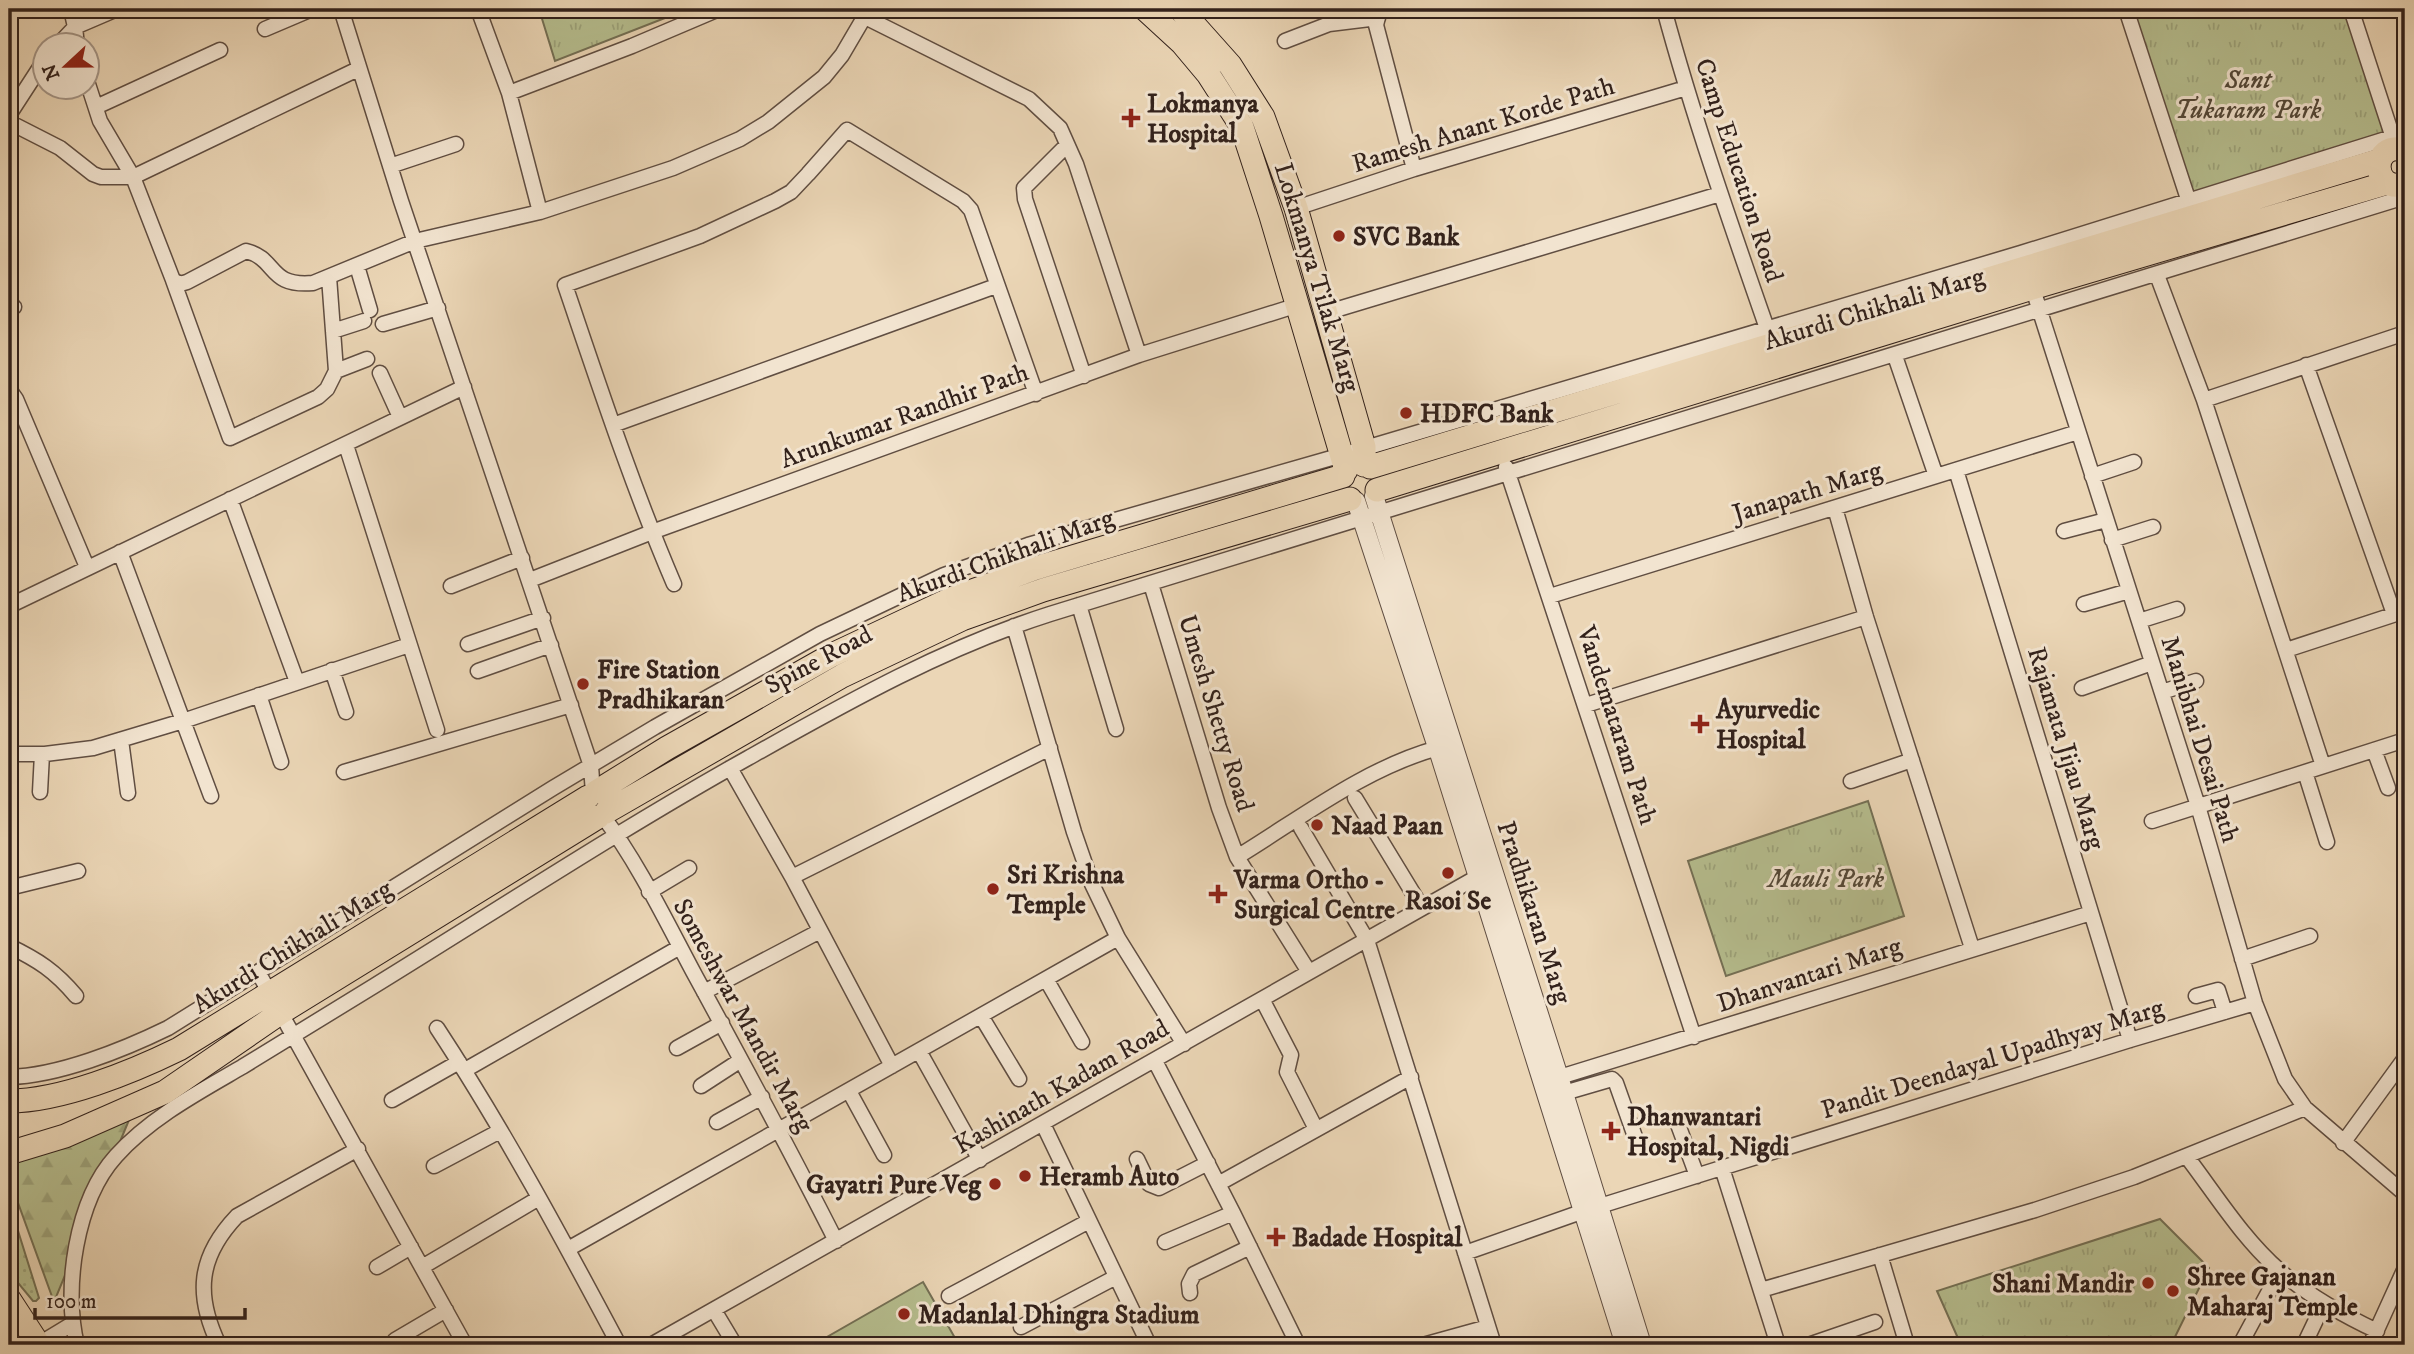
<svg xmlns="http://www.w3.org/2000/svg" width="2414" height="1354" viewBox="0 0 2414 1354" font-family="'IM FELL DW Pica',serif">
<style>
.grass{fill:url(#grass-dots);stroke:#747055;stroke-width:2}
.forest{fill:url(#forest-firs);stroke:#747055;stroke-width:2}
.park{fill:url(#park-tufts);stroke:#747055;stroke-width:2}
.pitch{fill:#b6be8f;stroke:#747055;stroke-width:2}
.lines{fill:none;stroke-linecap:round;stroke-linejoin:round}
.minor-casing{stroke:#604e42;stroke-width:17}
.tertiary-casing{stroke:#604e42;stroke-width:20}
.primary-casing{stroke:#32211b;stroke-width:25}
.minor{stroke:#f2e4d0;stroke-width:14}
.tertiary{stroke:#f2e4d0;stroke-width:18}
.primary{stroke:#ebd6b6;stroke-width:23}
.poi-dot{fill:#8f2418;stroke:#f2e4d0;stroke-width:2.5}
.labels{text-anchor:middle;stroke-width:6;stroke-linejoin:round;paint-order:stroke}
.park-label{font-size:26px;font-style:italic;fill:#534838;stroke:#f2e4d0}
.poi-label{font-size:26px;font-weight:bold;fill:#32211b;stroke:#f2e4d0;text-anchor:start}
.street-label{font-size:26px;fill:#32211b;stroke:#f2e4d0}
</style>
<defs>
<pattern id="grass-dots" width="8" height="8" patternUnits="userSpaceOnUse" patternTransform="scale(1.75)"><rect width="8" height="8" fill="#b6be8f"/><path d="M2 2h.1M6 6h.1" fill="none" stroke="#9da37b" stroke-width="1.8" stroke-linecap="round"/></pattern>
<pattern id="forest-firs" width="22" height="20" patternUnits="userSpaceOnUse" patternTransform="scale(1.75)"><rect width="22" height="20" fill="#b6be8f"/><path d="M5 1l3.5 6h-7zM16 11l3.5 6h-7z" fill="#9da37b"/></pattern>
<pattern id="park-tufts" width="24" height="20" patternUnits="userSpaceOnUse" patternTransform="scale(1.75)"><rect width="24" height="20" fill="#b6be8f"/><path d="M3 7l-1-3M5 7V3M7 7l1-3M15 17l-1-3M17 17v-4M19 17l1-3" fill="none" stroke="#9da37b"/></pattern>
</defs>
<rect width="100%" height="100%" fill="#ebd6b6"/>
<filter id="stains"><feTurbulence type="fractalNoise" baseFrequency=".00286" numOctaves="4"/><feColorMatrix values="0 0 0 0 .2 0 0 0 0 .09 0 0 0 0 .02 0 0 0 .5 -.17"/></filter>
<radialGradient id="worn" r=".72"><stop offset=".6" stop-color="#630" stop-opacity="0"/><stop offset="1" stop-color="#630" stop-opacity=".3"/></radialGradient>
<path class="grass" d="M9,1202L39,1298L36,1301H33L9,1272Z"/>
<path class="forest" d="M131,1115L54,1302L9,1178V1162Z"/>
<path class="park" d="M539,9H688L555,61Z
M2132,9H2348L2390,138L2189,202Z
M1868,801L1904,916L1726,976L1688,861Z
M2160,1219L2209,1268L2171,1345H1961L1937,1291Z"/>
<path class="pitch" d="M923,1282L959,1345H813Z"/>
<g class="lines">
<g class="minor-casing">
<path id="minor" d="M341,9L401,201L591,766L593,793
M478,9L509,93L540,212
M1380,9L1376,25L1414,169
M1664,9C1694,120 1732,228 1770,337
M2126,9L2189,202
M2351,9L2395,144
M865,17L1029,99L1060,128L1076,164L1139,355
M265,29L312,9
M1285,41L1329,24L1378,18
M57,46L75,27L71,9
M77,46L75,27L117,9
M88,84L100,121L133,177L173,280L180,284L187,282L246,251C278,259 267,287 313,283L415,241L540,212L673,168L740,139L768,122L824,77L842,55L869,9
M509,93L632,46L719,9
M96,107L220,50
M9,115L46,58
M9,122L60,148L93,174L101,177H133L358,69
M1067,145L1024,188L1025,199L1084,376
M390,166L456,144
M1296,208L1414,169L1686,88
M357,266L370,310
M2157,275L2204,400L2323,766
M173,280L230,438L318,397L327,389L336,371L329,277
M2030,280L2198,806L2255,1003L2285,1079L2305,1108L2405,1194
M9,303L14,307
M1325,313L1720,194
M383,324L438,308
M333,331L364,321
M1895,356L1936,476
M2306,365L2394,614
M336,371L367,359
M380,373L400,417
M9,389L16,399L87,567
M2204,400L2405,333
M613,425L996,286
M346,445L437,730
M1506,467L1694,1037
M1956,470L2130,1040
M2092,476L2134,462
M230,499L297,682
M1835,508L1866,617L1972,948
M2064,531L2106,520
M2112,540L2153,527
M120,552L211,796
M530,580L652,532L1139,355L1298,305
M674,584C632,486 599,385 565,285L700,236L775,201L791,192L808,174L847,130L963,201L971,210L1036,394
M1151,584L1219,808L1237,857L1309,972
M451,586L522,558
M1550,596L2078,432
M2084,604L2129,591
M1079,605L1116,729
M9,606L464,387
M2139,621L2177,609
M1014,626L1074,832L1092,884L1118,938L1184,1044
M468,644L543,618
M2286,650L2405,611
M332,670L346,712
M478,671L551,645
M2082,688L2152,663
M2162,692L2196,681
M259,695L281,762
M1586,705L1866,617
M121,740L128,793
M2374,750L2388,788
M9,754H45L93,748L183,721L409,645
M730,768L792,877L892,1066
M344,772L571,705
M2305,772L2327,842
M1851,781L1912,760
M40,792L42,754
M1355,798L1422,908
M602,815C639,864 667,923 696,977C744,1065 791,1152 836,1241
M2152,821L2405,740
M1301,828L1367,940L1494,1345
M1237,857C1301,818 1365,768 1438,748
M792,877L1050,748
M9,888L78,871
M649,892L689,868
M9,946C38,960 55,971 76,996
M2242,959L2310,936
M258,972L465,1345
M1046,979L1082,1042
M704,992L820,931
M2196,996L2218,990L2225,1012
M1262,999L1291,1055L1287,1072L1316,1129
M981,1016L1019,1079
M437,1028C504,1130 562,1238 619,1345
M677,1048L722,1023
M919,1051L980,1160
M1155,1061L1233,1213L1298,1345
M465,1070L680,947
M9,1077C58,1076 123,1050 168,1028L553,788L655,727L820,634L944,575L1028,545L1342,455L2021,253L2405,133
M1550,1080L2091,913
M701,1086L741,1060
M849,1091L884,1155
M1564,1093L1612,1079L1616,1083L1639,1148
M392,1100L459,1062
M1676,1119L1697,1176
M717,1122L762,1097
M1043,1124L1149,1345
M2343,1143L2405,1058
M2187,1157C2216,1195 2243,1239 2280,1271C2309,1296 2343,1315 2377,1331
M1137,1159L1149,1184L1159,1188L1208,1163
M434,1166L500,1131
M1722,1168L1778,1345
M1218,1184L1411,1077
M1165,1242L1233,1213
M568,1249L1118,938
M1465,1253L1584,1211L2130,1040L2255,1003
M1880,1255L1907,1345
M377,1267L411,1247
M422,1267L539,1198
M1761,1290L2035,1210L2134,1177L2305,1108
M1190,1293L1189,1284L1194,1274L1250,1247
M949,1296L1089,1221
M714,1310L735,1345
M1021,1327L1116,1277
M395,1340L446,1310
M39,1344L72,1324
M77,1345C63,1289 76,1200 116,1156C150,1118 199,1092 242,1067C286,1040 330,1013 374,986C499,909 621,829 748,758C846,703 943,648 1050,614L2405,197
M219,1345C195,1295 198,1257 237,1216L358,1149
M651,1345L1486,872
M1423,1345L1488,1327
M1808,1345L1875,1322
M2240,1345L2280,1271
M2304,1345L2324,1303
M2370,1345L2405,1268"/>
</g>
<g class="tertiary-casing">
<path id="tertiary" d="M1374,496L1559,1077L1642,1345
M1356,501L1439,753L1625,1345"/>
</g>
<g class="primary-casing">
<path id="primary" d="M1145,9L1182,43L1208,74L1242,127L1271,216L1346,470
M1180,9L1230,65L1263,117L1296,208L1364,447V465
M2405,150C2370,140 2371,194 2405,184
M1370,467L2380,160
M1377,490L2032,288L2387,183
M596,792L667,748L832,655L953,598L1036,568L1343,476
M606,812L842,676L962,619L1043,590L1350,499
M9,1101C61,1101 132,1072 179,1049L588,797
M9,1153L65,1136L165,1092L280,1013L598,817
M9,1299L39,1345"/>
</g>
<use href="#minor" class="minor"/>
<use href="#tertiary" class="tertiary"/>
<use href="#primary" class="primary"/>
</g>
<g class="poi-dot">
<path d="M1127.5 107.5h7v7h7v7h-7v7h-7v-7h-7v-7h7z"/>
<circle cx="1339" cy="236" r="7"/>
<circle cx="1406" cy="413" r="7"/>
<circle cx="583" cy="684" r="7"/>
<path d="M1696.5 713.5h7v7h7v7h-7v7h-7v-7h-7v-7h7z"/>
<circle cx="1317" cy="825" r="7"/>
<circle cx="1448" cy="873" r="7"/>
<circle cx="993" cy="889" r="7"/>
<path d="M1214.5 883.5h7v7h7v7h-7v7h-7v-7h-7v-7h7z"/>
<path d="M1607.5 1120.5h7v7h7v7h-7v7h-7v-7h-7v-7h7z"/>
<circle cx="1025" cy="1176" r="7"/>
<circle cx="995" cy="1184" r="7"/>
<path d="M1272.5 1226.5h7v7h7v7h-7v7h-7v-7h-7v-7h7z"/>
<circle cx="2148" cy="1283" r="7"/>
<circle cx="2173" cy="1291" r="7"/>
<circle cx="904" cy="1314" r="7"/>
</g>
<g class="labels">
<g class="park-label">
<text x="2248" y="88">Sant<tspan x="2248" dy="30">Tukaram Park</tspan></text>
<text x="1826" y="887">Mauli Park</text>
</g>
<g class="poi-label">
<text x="1147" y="112">Lokmanya<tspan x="1147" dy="30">Hospital</tspan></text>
<text x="1353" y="245">SVC Bank</text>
<text x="1420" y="422">HDFC Bank</text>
<text x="597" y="678">Fire Station<tspan x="597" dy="30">Pradhikaran</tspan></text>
<text x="1716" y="718">Ayurvedic<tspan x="1716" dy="30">Hospital</tspan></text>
<text x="1331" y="834">Naad Paan</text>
<text x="1007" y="883">Sri Krishna<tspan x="1007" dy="30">Temple</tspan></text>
<text x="1234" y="888">Varma Ortho -<tspan x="1234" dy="30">Surgical Centre</tspan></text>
<text x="1448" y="909" text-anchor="middle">Rasoi Se</text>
<text x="1627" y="1125">Dhanwantari<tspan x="1627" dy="30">Hospital, Nigdi</tspan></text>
<text x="1039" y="1185">Heramb Auto</text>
<text x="981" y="1193" text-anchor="end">Gayatri Pure Veg</text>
<text x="1292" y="1246">Badade Hospital</text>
<text x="2187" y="1285">Shree Gajanan<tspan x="2187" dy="30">Maharaj Temple</tspan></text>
<text x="2134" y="1292" text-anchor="end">Shani Mandir</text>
<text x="918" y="1323">Madanlal Dhingra Stadium</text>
</g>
<g class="street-label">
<text transform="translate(1483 124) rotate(-17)" y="9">Ramesh Anant Korde Path</text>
<text transform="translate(1740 170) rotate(72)" y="9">Camp Education Road</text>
<text transform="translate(1318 277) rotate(73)" y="9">Lokmanya Tilak Marg</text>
<text transform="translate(1874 308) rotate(-17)" y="9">Akurdi Chikhali Marg</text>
<text transform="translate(904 415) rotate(-20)" y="9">Arunkumar Randhir Path</text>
<text transform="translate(1807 491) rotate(-17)" y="9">Janapath Marg</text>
<text transform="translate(1005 555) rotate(-20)" y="9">Akurdi Chikhali Marg</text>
<text transform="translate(818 659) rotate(-28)" y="9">Spine Road</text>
<text transform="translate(1217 713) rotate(73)" y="9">Umesh Shetty Road</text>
<text transform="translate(1618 725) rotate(72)" y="9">Vandemataram Path</text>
<text transform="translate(2201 739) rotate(73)" y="9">Manibhai Desai Path</text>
<text transform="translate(2067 748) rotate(73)" y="9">Rajamata Jijau Marg</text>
<text transform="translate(1535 912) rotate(72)" y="9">Pradhikaran Marg</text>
<text transform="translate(292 946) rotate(-32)" y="9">Akurdi Chikhali Marg</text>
<text transform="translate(1809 974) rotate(-18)" y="9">Dhanvantari Marg</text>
<text transform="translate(744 1015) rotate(61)" y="9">Someshwar Mandir Marg</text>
<text transform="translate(1992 1058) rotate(-17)" y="9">Pandit Deendayal Upadhyay Marg</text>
<text transform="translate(1061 1086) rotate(-30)" y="9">Kashinath Kadam Road</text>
</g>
</g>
<rect width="2414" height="1354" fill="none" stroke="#ebd6b6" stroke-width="35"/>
<rect x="10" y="10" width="2393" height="1333" fill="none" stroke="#32211b" stroke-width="3.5"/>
<rect x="18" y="18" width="2379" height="1319" fill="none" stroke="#32211b" stroke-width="2"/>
<g transform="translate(66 66) rotate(248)"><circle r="33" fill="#f2e4d0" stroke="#a59688" stroke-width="2"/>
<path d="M0-5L12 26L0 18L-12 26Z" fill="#8f2418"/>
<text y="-10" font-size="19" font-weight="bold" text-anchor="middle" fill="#32211b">N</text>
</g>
<path d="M35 1308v10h210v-10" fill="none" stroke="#32211b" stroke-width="3.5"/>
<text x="46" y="1308" font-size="21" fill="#32211b" stroke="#f2e4d0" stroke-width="5" paint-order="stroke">100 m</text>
<rect width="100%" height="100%" filter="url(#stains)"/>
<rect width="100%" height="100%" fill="url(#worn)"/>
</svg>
